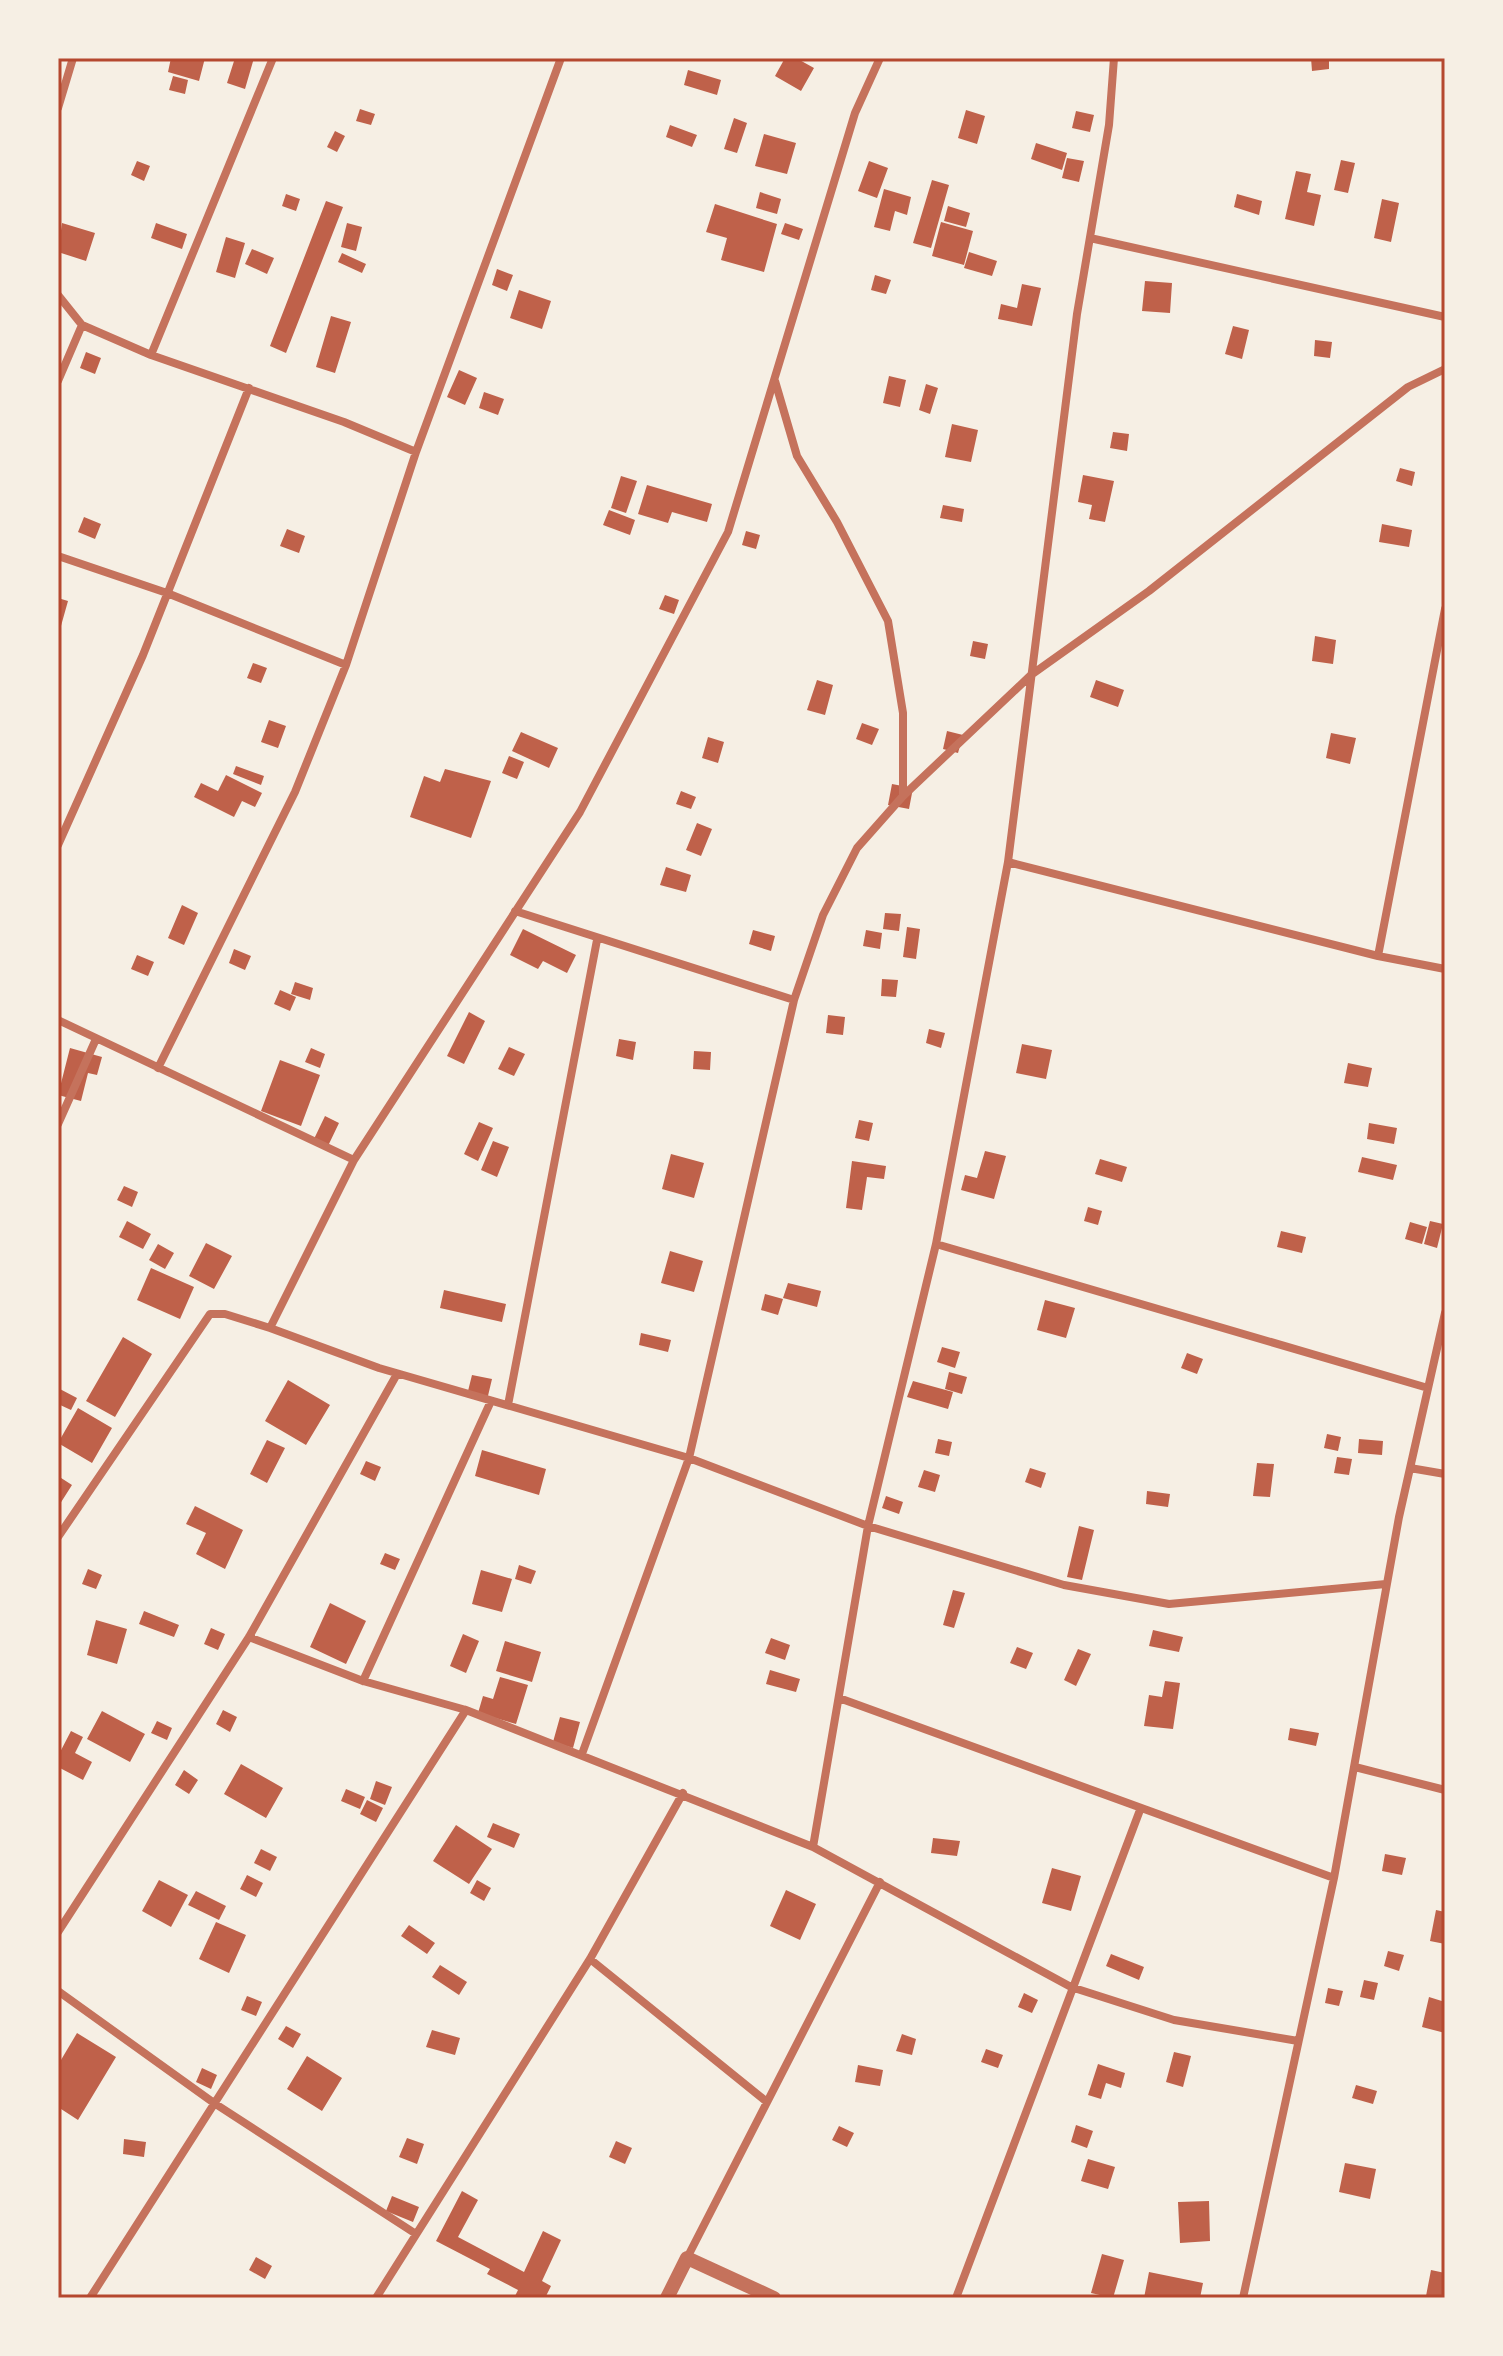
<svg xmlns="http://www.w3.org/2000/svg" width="1503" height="2356" viewBox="0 0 1503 2356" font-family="Roboto,sans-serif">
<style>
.building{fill:#bf614a}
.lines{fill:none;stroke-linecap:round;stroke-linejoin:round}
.minor{stroke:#c5725c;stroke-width:8}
.tertiary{stroke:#c5725c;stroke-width:14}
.neatline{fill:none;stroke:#b5482f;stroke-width:3}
</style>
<rect width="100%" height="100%" fill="#f6efe4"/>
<path class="building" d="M171,58H205L199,81L168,72Z
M235,58H254L245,89L227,83Z
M785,58H796L814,68L801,91L775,76Z
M1311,58H1329V69L1312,71Z
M688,70L721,80L717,95L684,85Z
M173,76L188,80L185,94L169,90Z
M360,109L375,114L371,125L356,121Z
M966,110L985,116L977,144L958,138Z
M1076,111L1094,115L1090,132L1072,128Z
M734,118L747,123L737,153L724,149Z
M670,125L697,135L692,147L666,137Z
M335,131L345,136L337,152L327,147Z
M764,134L796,143L787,174L755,166Z
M1036,143L1067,153L1062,170L1031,159Z
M1067,158L1084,161L1079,182L1062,178Z
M1341,160L1355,163L1348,193L1334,190Z
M137,161L150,166L144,181L131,175Z
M869,161L888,168L877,198L858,191Z
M1296,171L1311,174L1307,192L1321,195L1314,226L1285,219Z
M932,180L949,185L931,248L913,243Z
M884,189L911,197L907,215L895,211L890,231L874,227Z
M760,192L781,199L777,214L756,208Z
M286,194L300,199L296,211L282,206Z
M1237,194L1262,201L1259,215L1234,207Z
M1382,199L1399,203L1391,242L1374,238Z
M326,201L343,207L286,353L270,346Z
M715,204L777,224L764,272L721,260L727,238L706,232Z
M948,206L970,213L966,227L944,221Z
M941,222L973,231L964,265L932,256Z
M62,223L95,233L86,261L58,252Z
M156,223L187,234L182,249L151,238Z
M347,223L362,227L356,251L341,247Z
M785,223L803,229L799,240L781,234Z
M226,237L245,243L235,278L216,272Z
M252,249L274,258L267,274L245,264Z
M969,252L997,261L992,276L964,268Z
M342,253L366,264L362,273L338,262Z
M497,269L513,275L507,291L492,285Z
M875,275L891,280L886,294L871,290Z
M1145,281L1172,283L1170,313L1142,311Z
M1022,284L1041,288L1032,326L998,319L1001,304L1017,308Z
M519,290L551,301L542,329L510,318Z
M331,316L351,322L335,373L316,367Z
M1233,326L1249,330L1242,359L1225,354Z
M1315,340L1332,342L1330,358L1314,356Z
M86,352L101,358L95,374L80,368Z
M459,370L477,378L465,405L447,397Z
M889,376L906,380L900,407L883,403Z
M926,384L938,388L930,414L919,410Z
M484,392L504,399L498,415L479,408Z
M952,424L978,430L971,462L945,457Z
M1113,432L1129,434L1127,451L1110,448Z
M1400,468L1415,472L1412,486L1396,481Z
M1083,475L1114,481L1105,522L1089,519L1092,505L1078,502Z
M621,476L637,481L626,513L611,508Z
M647,485L712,504L707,522L672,512L668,523L638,514Z
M943,505L964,509L962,522L940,518Z
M609,510L635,520L630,535L603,525Z
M84,517L101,524L95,539L78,532Z
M1382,524L1412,530L1409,547L1379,542Z
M287,529L305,536L299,553L280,546Z
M746,531L760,535L756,549L742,545Z
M665,595L679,600L674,614L659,609Z
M58,598L68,601L59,633H58Z
M1315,636L1336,640L1333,664L1312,661Z
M973,641L988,644L985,659L970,656Z
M253,663L267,668L261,683L247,678Z
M817,680L833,685L825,715L807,710Z
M1096,680L1124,690L1118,707L1090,697Z
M269,720L286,726L278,748L261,742Z
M862,723L879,729L872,745L856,739Z
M947,731L963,735L958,753L943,749Z
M521,732L558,748L549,768L512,751Z
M1331,733L1356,738L1350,764L1326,758Z
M708,737L724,742L718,763L702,758Z
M509,756L524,762L517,779L502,773Z
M236,766L264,776L261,785L233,774Z
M445,769L491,781L471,838L410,817L424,776L440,782Z
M226,775L262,793L255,807L242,801L234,817L194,797L201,783L218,791Z
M892,784L913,788L909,809L888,805Z
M681,791L696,797L691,809L676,804Z
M697,823L712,829L701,856L686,850Z
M666,867L691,875L686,892L660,885Z
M182,905L198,913L184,945L168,938Z
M885,913L901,914L899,931L883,929Z
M907,927L920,929L916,959L903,957Z
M523,929L576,955L567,973L543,961L538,969L510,955Z
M753,930L775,936L771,951L749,944Z
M866,930L882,933L880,949L863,946Z
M234,949L251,956L245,970L229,963Z
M137,955L154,962L148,976L131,969Z
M882,979L898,980L896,997L881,996Z
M295,982L313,988L310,1000L291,994Z
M280,990L296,997L290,1011L274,1004Z
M469,1012L485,1021L464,1064L447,1056Z
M828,1015L845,1017L843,1035L826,1033Z
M929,1029L945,1033L941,1048L926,1043Z
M619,1039L636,1042L633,1060L616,1056Z
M1022,1044L1052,1050L1046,1079L1016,1073Z
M509,1047L525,1054L514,1076L498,1069Z
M70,1048L102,1057L97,1075L88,1073L81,1101L58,1095Z
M311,1048L325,1054L320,1068L305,1062Z
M694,1051L711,1052L710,1070L693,1069Z
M280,1060L320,1075L301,1126L261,1111Z
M1348,1063L1372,1068L1368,1087L1344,1083Z
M325,1116L339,1123L328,1146L314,1139Z
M859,1120L873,1123L869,1141L855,1138Z
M479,1122L493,1128L478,1161L464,1154Z
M1369,1123L1397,1128L1394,1144L1367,1139Z
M493,1141L509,1147L497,1177L481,1170Z
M985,1151L1006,1156L994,1199L961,1190L965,1175L977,1178Z
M671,1154L704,1163L694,1198L662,1189Z
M1362,1157L1397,1165L1393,1180L1358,1172Z
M1100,1159L1127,1167L1122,1182L1095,1174Z
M852,1161L886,1166L884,1179L867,1177L862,1210L846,1208Z
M124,1186L138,1192L132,1207L117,1200Z
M1088,1207L1102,1211L1098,1225L1084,1221Z
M127,1221L151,1234L143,1249L119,1237Z
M1430,1221L1443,1224L1437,1248L1424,1244Z
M1410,1222L1427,1227L1422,1244L1405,1239Z
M1281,1231L1306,1237L1302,1253L1277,1247Z
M206,1243L232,1256L214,1289L189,1276Z
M158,1244L174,1253L165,1269L149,1260Z
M670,1251L703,1261L694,1292L661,1283Z
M151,1268L194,1287L180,1319L137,1300Z
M788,1283L821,1291L817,1307L783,1298Z
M444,1290L506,1304L502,1322L440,1308Z
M765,1294L783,1299L778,1315L761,1310Z
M1045,1300L1075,1308L1066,1338L1037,1330Z
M641,1333L671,1340L668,1352L639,1345Z
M123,1337L152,1354L115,1417L86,1401Z
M942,1347L960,1352L955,1368L937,1362Z
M1187,1353L1203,1359L1197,1374L1181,1368Z
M949,1372L967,1377L962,1394L945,1389Z
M472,1375L492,1379L487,1400L467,1395Z
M288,1380L330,1405L306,1445L265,1421Z
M913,1381L953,1392L948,1409L907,1397Z
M58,1388L77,1398L71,1410L58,1404Z
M78,1408L112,1428L92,1463L58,1443Z
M1327,1434L1341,1437L1338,1451L1324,1448Z
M938,1439L952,1442L949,1456L935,1453Z
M1359,1439L1383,1441L1382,1455L1358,1453Z
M267,1440L285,1448L267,1483L250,1474Z
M482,1450L546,1469L539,1495L475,1476Z
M1337,1457L1352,1459L1349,1475L1334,1473Z
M366,1461L381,1467L375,1481L360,1474Z
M1257,1463L1274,1464L1270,1497L1253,1496Z
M1030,1468L1046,1473L1041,1488L1025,1482Z
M924,1470L940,1475L935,1492L918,1487Z
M58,1476L72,1485L58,1507Z
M1147,1491L1170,1494L1168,1507L1146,1504Z
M886,1496L903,1502L899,1514L882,1508Z
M195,1506L243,1530L225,1569L196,1554L206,1533L186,1524Z
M1079,1526L1094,1530L1082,1580L1067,1577Z
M385,1553L400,1559L395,1570L380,1564Z
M519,1565L536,1571L531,1584L515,1579Z
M88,1569L102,1575L96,1589L82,1584Z
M481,1570L512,1579L502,1612L472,1604Z
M953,1590L965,1593L954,1628L943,1625Z
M330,1603L366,1621L346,1664L310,1647Z
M144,1611L179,1625L174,1637L139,1624Z
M96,1620L127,1629L117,1664L87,1655Z
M211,1628L225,1634L218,1650L204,1644Z
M1153,1630L1183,1637L1179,1652L1149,1646Z
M463,1634L479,1641L466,1673L450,1666Z
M771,1638L790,1645L785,1660L765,1653Z
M505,1641L541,1652L532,1682L496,1671Z
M1017,1647L1033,1653L1026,1669L1010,1663Z
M1078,1649L1091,1654L1076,1686L1064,1680Z
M770,1670L800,1679L796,1692L766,1684Z
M500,1677L528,1685L516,1724L478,1713L483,1696L493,1699Z
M1165,1681L1180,1683L1173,1729L1144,1726L1149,1695L1162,1697Z
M223,1710L237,1717L230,1732L216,1724Z
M102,1711L145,1734L130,1762L87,1739Z
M560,1717L580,1722L573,1748L553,1742Z
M157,1721L172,1728L167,1740L151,1733Z
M1290,1728L1319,1733L1316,1746L1288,1740Z
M71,1731L83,1737L75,1753L92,1762L83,1780L58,1767V1756Z
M241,1764L283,1788L266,1818L224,1794Z
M184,1770L198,1780L189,1794L175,1785Z
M376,1781L392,1787L385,1805L370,1799Z
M346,1789L365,1797L360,1809L341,1801Z
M367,1800L383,1808L376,1822L360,1814Z
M493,1823L520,1834L514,1848L487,1837Z
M456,1825L492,1849L469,1884L433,1861Z
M933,1838L960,1841L957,1856L931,1853Z
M261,1849L277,1857L270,1871L254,1863Z
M1385,1854L1406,1858L1402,1875L1382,1871Z
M1052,1868L1081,1876L1071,1911L1042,1903Z
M247,1875L263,1883L256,1897L240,1889Z
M159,1880L188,1895L171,1927L142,1911Z
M477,1880L491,1888L484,1901L470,1893Z
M786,1890L816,1904L800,1940L770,1926Z
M196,1891L226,1906L219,1920L188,1905Z
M1436,1910L1445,1912V1944L1430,1941Z
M216,1922L246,1935L229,1973L199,1959Z
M409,1925L435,1943L427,1954L401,1936Z
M1388,1951L1404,1955L1399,1971L1384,1966Z
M1111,1954L1144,1967L1139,1980L1106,1966Z
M440,1965L467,1982L459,1995L432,1977Z
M1364,1980L1378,1983L1374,2000L1360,1997Z
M1328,1988L1343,1991L1339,2006L1325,2003Z
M1024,1993L1038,2000L1032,2013L1018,2007Z
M247,1996L262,2002L256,2016L241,2010Z
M1429,1997L1445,2002V2033L1422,2027Z
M286,2026L301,2034L293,2048L278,2039Z
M432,2030L460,2038L455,2055L426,2047Z
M77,2033L116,2057L78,2120L58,2107V2065Z
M902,2034L916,2039L912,2055L896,2051Z
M986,2049L1003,2055L998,2068L981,2062Z
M1174,2052L1191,2056L1183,2087L1166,2082Z
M307,2056L342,2078L322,2111L287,2089Z
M1098,2064L1125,2073L1121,2088L1106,2083L1101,2099L1088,2095Z
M858,2065L883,2070L880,2086L855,2082Z
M202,2068L217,2075L211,2089L196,2082Z
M1356,2085L1377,2091L1373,2104L1352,2098Z
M1076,2125L1093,2131L1087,2148L1071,2142Z
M839,2126L854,2133L847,2147L832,2140Z
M407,2138L424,2144L417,2164L399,2157Z
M124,2139L146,2142L144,2157L123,2154Z
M616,2141L632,2148L625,2164L609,2157Z
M1088,2159L1115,2167L1108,2189L1081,2181Z
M1345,2163L1376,2169L1370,2199L1339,2192Z
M462,2191L478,2200L458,2237L524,2272L543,2231L561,2240L542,2281L551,2286L545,2298H514L518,2290L487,2274L490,2269L436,2241Z
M392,2196L419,2207L413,2222L386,2211Z
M1209,2201L1210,2241L1180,2243L1178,2202Z
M1102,2254L1124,2260L1113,2298L1091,2293Z
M256,2257L272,2266L265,2279L249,2270Z
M1431,2270L1445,2273V2298L1426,2296Z
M1149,2272L1203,2283L1200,2298H1144Z"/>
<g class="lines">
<path class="minor" d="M58,108L73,58
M1090,238L1445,317
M58,295L82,325L151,355L344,422L416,452
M151,355L273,58
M58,381L82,325
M775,381L797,456L837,522L888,621L903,713V796
M58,556L167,593L346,665
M58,845L143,655L249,388
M1008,862L1378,956L1445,969
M515,911L794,1000
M1378,956L1445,609
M58,1020L354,1160
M158,1068L295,792L346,665L416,452L561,58
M58,1124L96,1039
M936,1244L1428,1388
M270,1328L379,1368L689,1458L868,1526L1064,1585L1169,1604L1386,1584
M508,1405L597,940
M1410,1468L1445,1474
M58,1537L210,1314H225L270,1328L354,1160L580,812L728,532L855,113L880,58
M249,1637L363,1681L466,1710L813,1847L1071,1987L1174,2020L1298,2041
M363,1681L491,1401
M839,1698L1334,1878
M582,1754L689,1458L794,1000L823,915L857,848L903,796L1031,675L1149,591L1408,387L1445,369
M1355,1767L1445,1790
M813,1847L868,1526L936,1244L1008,862L1077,314L1109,125L1114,58
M58,1932L249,1637L397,1374
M590,1959L767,2102
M58,1991L214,2103L416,2234
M687,2258L880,1882
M90,2298L466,1710
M376,2298L590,1959L683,1793
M956,2298L1140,1810
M1243,2298L1334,1878L1399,1517L1445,1313"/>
<path class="tertiary" d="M667,2298L687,2258L774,2298"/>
</g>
<rect width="1503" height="2356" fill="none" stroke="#f6efe4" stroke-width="120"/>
<rect x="60" y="60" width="1383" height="2236" class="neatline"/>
</svg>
